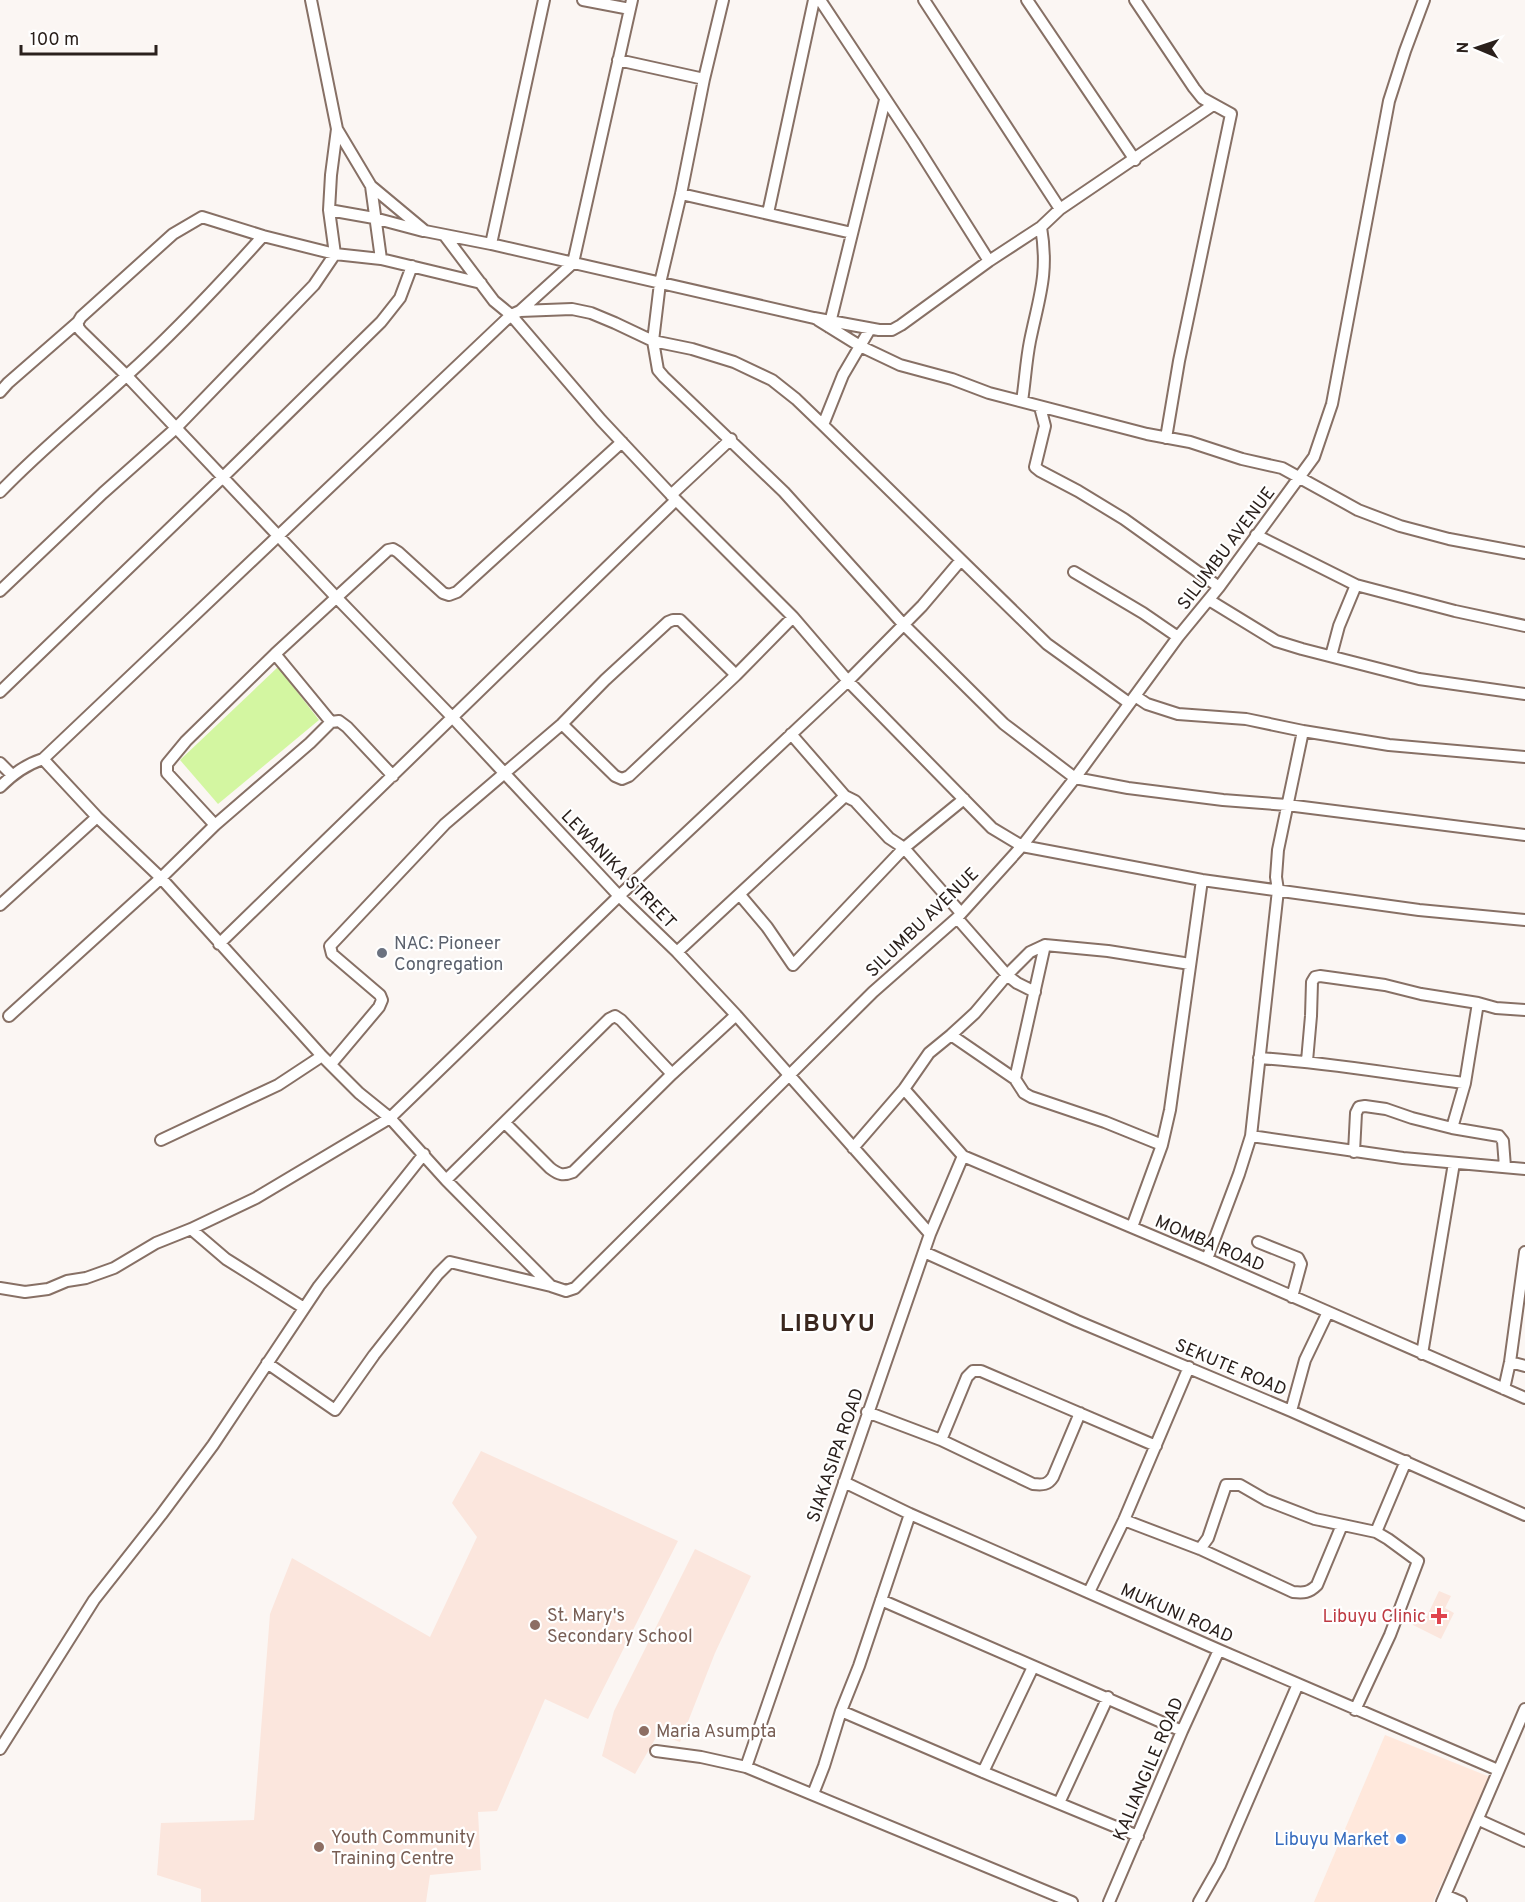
<svg xmlns="http://www.w3.org/2000/svg" width="1525" height="1902" viewBox="0 0 1525 1902" font-family="Overpass,sans-serif">
<style>
.commercial{fill:#ffe8dc}
.built{fill:#fbe6dd}
.grass{fill:#d3f6a1}
.lines{fill:none;stroke-linecap:round;stroke-linejoin:round}
.minor-casing{stroke:#877065;stroke-width:14}
.minor{stroke:#fff;stroke-width:10}
.worship-dot{fill:#6b7280;stroke:#fff;stroke-width:2}
.health-dot{fill:#e0444e;stroke:#fff;stroke-width:2}
.education-dot{fill:#8d6e63;stroke:#fff;stroke-width:2}
.shop-dot{fill:#3f7fe0;stroke:#fff;stroke-width:2}
.labels{text-anchor:middle;stroke-width:4.5;stroke-linejoin:round;paint-order:stroke}
.street-label{font-size:18px;fill:#2a201c;stroke:#fff}
.worship-label{font-size:18px;fill:#5b616d;stroke:#fff;text-anchor:start}
.education-label{font-size:18px;fill:#785e54;stroke:#fff;text-anchor:start}
.health-label{font-size:18px;fill:#be3a42;stroke:#fff;text-anchor:end}
.shop-label{font-size:18px;fill:#366cbe;stroke:#fff;text-anchor:end}
.district-label{font-size:24px;font-weight:bold;letter-spacing:1.5px;fill:#3a271e;stroke:#fff}
</style>
<rect width="100%" height="100%" fill="#fbf6f3"/>
<path class="commercial" d="M1385,1735L1490,1777L1433,1902H1314Z"/>
<path class="built" d="M481,1451L678,1541L588,1719L545,1699L497,1811L478,1812L481,1870L430,1875L426,1902H201V1889L157,1875L161,1823L254,1820L270,1614L292,1558L430,1637L477,1537L452,1503Z
M695,1549L751,1576L715,1653L680,1742L658,1734L635,1774L602,1756L614,1711Z
M1439,1591L1451,1596L1445,1608L1454,1613L1441,1639L1413,1625L1418,1614L1426,1618Z"/>
<path class="grass" d="M278,667L319,720L218,804L180,760Z"/>
<g class="lines">
<g class="minor-casing">
<path id="minor" d="M311,0L337,129L371,186L425,231L491,244L814,318L879,330H892L901,325L989,261L1041,227L1060,209L1213,105
M583,0L630,9
M723,0L704,79L681,194L660,283L653,341L658,370L664,377L784,492L903,624L1004,724L1075,778L1128,788L1223,800L1287,805L1525,835
M820,0L914,142L989,261
M924,0L1060,209
M1027,0L1135,160
M1135,0L1194,88L1202,98L1231,114L1179,361L1166,438
M618,60L704,79
M371,186L381,259
M681,194L852,233
M329,210L374,218L423,231
M768,213L814,0
M445,236L494,301L511,315L601,420L676,500L793,617L848,681L992,828L1022,846L1202,880L1419,910L1525,920
M491,244L544,0
M520,311L572,309L591,313L615,323L653,341L692,349L734,362L772,380L796,399L823,425L1047,644L1129,703
M818,320L860,346L900,365L952,379L989,393L1147,434L1190,442L1242,459L1282,468L1358,510L1400,526L1449,539L1525,553
M78,322V327L81,331L127,376L336,597L453,718L619,896L677,952L736,1015L930,1234
M829,327L885,100
M0,392L8,383L78,322L81,317L173,234L202,217L263,236L335,254L381,259L481,283
M1022,401C1025,382 1026,361 1030,341C1039,297 1049,274 1041,227
M1040,407L1045,426L1035,467L1040,471L1078,491L1124,519L1219,587
M823,425L843,375L870,329
M0,492C39,451 83,416 125,377C174,333 219,285 263,236
M671,495L731,439
M1256,535L1356,585
M1074,572L1143,613L1178,637
M0,591L103,493L175,429L314,285L335,254L329,210L331,175L337,129
M1209,600L1276,641L1302,649L1419,679L1525,694
M275,654L331,722
M1331,656L1339,626L1356,585L1455,611L1525,626
M0,692L222,478L381,322L400,298L412,266
M1135,696L1147,704L1178,714L1246,719L1303,731L1389,745L1525,757
M562,724L615,776L622,779L629,776L736,675L793,617
M43,759L97,817L161,878L322,1056L359,1093L390,1118L446,1180L551,1286L566,1291L575,1288L873,992L957,918L1022,846L1075,778L1178,637L1219,587L1314,457L1332,404L1389,101L1405,51L1424,0
M0,763L12,775
M0,787C13,774 25,765 43,759L511,315L520,311L573,263L632,0
M215,825L167,773V764L186,741L275,654L388,550L393,549L398,552L443,593L449,595L457,592L622,442
M740,895L767,927L793,965L904,848L889,838L855,801L845,796
M0,905L97,817
M961,913L904,848L964,799
M957,918L1007,975L1017,983L1035,992
M219,944L676,500
M677,952L845,796L791,734
M9,1016L161,878L215,825L310,743L331,722L339,721L347,727L393,776
M951,1035L1015,1079L1024,1093L1031,1097L1105,1122L1162,1145
M1259,1058C1328,1062 1396,1075 1465,1083
M1307,1061L1311,1016L1312,982L1315,977L1320,976L1385,985L1421,994L1478,1003L1496,1008L1525,1010
M331,1064L379,1007L382,1000L380,995L332,954L330,946L445,824L562,724L605,680L668,622L673,620H680L736,675
M1015,1079L1045,945
M904,1089L963,1156L1207,1259L1525,1398
M505,1123L550,1168C559,1175 563,1176 573,1172L672,1074
M1452,1128L1465,1083L1478,1003
M1251,1136L1403,1158L1525,1169
M161,1140L278,1085L322,1056
M853,1148L904,1089L929,1053L951,1035L975,1013L1007,975L1030,952L1045,945L1108,951L1190,964
M1354,1152L1356,1113L1359,1107L1365,1106L1386,1109L1412,1118L1452,1128L1499,1136L1503,1141L1505,1167
M446,1180L609,1019L615,1016L621,1020L672,1074L736,1015
M1132,1227L1162,1145L1170,1110L1202,880
M191,1229L226,1259L304,1308
M1258,1242L1298,1258L1301,1264L1292,1297
M924,1252L1077,1321L1291,1411L1525,1515
M1207,1259L1239,1174L1251,1136L1278,890L1276,877L1278,850L1303,731
M0,1288L25,1292L48,1289L67,1281L86,1278L114,1268L156,1243L191,1229L256,1198L390,1118L619,896L848,681L922,606L961,560
M1422,1354L1454,1163
M1510,1362L1525,1366
M267,1363L335,1410L374,1355L438,1274L450,1262L551,1286
M1504,1389L1510,1362L1525,1252
M1291,1411L1305,1360L1328,1312
M867,1412L941,1440L1033,1484C1043,1485 1048,1485 1053,1477L1080,1413
M941,1440L967,1377L973,1371H981L1156,1446
M844,1482L910,1514L1219,1650L1498,1770
M1124,1520L1200,1549L1293,1592C1304,1593 1309,1593 1317,1585L1342,1525
M1376,1532L1406,1461
M1200,1549L1208,1538L1226,1485H1240L1266,1500L1315,1519L1376,1532L1388,1539L1418,1561L1390,1635L1355,1710
M1089,1592L1124,1520L1189,1367
M881,1600L1182,1731
M841,1711L983,1772L1138,1836
M0,1749L94,1600L161,1515L213,1445L319,1286L424,1154
M656,1751L701,1757L746,1767L1072,1902
M746,1767L930,1234L963,1156
M983,1772L1033,1667
M813,1794L824,1766L841,1711L859,1666L910,1514
M1059,1803L1108,1697
M1479,1820L1525,1841
M1445,1895L1461,1902
M1109,1902L1182,1731L1219,1650
M1199,1902L1220,1865L1298,1684
M1442,1902L1525,1709"/>
</g>
<use href="#minor" class="minor"/>
</g>
<circle class="worship-dot" cx="382" cy="953" r="6"/>
<path class="health-dot" d="M1436 1607h6v6h6v6h-6v6h-6v-6h-6v-6h6z"/>
<g class="education-dot">
<circle cx="535" cy="1625" r="6"/>
<circle cx="644" cy="1731" r="6"/>
<circle cx="319" cy="1847" r="6"/>
</g>
<circle class="shop-dot" cx="1401" cy="1839" r="6"/>
<g class="labels">
<g class="street-label">
<text transform="translate(1226 548) rotate(-53)" y="6">SILUMBU AVENUE</text>
<text transform="translate(619 869) rotate(46)" y="6">LEWANIKA STREET</text>
<text transform="translate(922 922) rotate(-44)" y="6">SILUMBU AVENUE</text>
<text transform="translate(1210 1243) rotate(23)" y="6">MOMBA ROAD</text>
<text transform="translate(1231 1367) rotate(23)" y="6">SEKUTE ROAD</text>
<text transform="translate(835 1455) rotate(-71)" y="6">SIAKASIPA ROAD</text>
<text transform="translate(1177 1613) rotate(24)" y="6">MUKUNI ROAD</text>
<text transform="translate(1148 1769) rotate(-67)" y="6">KALIANGILE ROAD</text>
</g>
<g class="worship-label">
<text x="394" y="949">NAC: Pioneer<tspan x="394" dy="21">Congregation</tspan></text>
</g>
<g class="education-label">
<text x="547" y="1621">St. Mary's<tspan x="547" dy="21">Secondary School</tspan></text>
<text x="656" y="1737">Maria Asumpta</text>
<text x="331" y="1843">Youth Community<tspan x="331" dy="21">Training Centre</tspan></text>
</g>
<g class="health-label">
<text x="1426" y="1622">Libuyu Clinic</text>
</g>
<g class="shop-label">
<text x="1389" y="1845">Libuyu Market</text>
</g>
<g class="district-label">
<text x="828" y="1331">LIBUYU</text>
</g>
</g>
<g transform="translate(1477 48) rotate(272)" stroke="#ffffff" stroke-width="4.5" paint-order="stroke">
<path d="M0-4.5L10 22L0 15L-10 22Z" fill="#2a201c"/>
<text y="-9" font-size="16" font-weight="bold" text-anchor="middle" fill="#2a201c">N</text>
</g>
<path d="M21 45v9h135v-9" fill="none" stroke="#2a201c" stroke-width="3"/>
<text x="30" y="45" font-size="18" fill="#2a201c" stroke="#ffffff" stroke-width="4.5" paint-order="stroke">100 m</text>
</svg>
